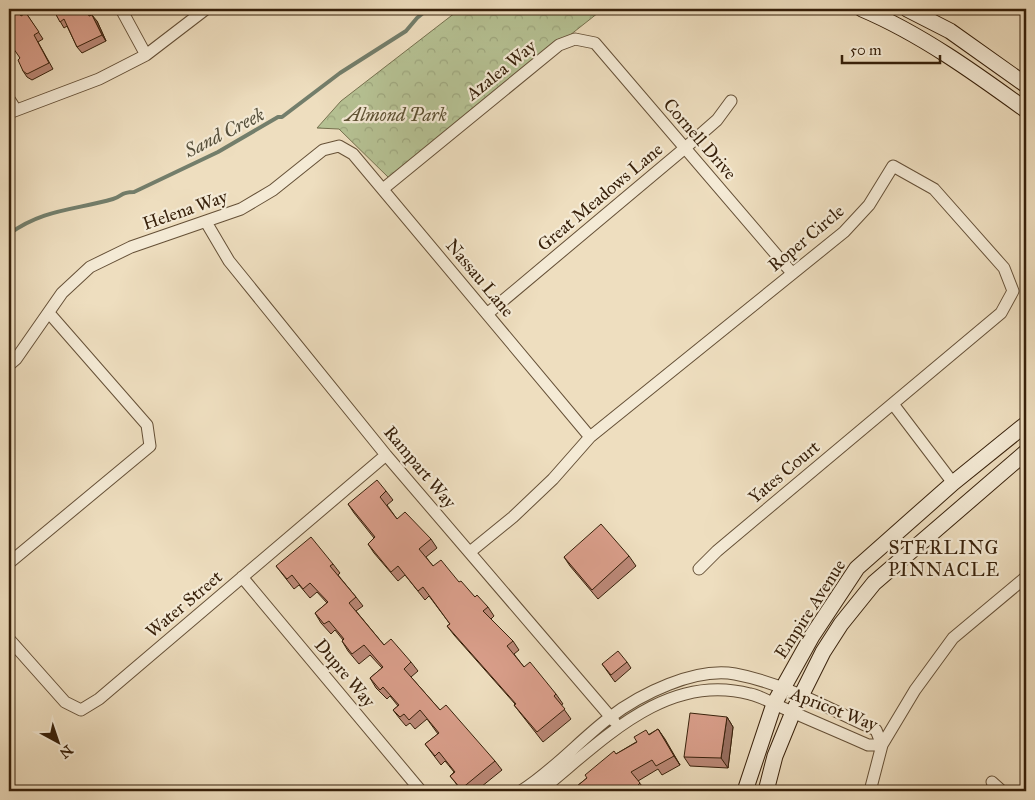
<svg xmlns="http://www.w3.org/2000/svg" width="1035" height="800" viewBox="0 0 1035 800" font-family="'IM FELL Great Primer',serif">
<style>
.park{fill:url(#park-crowns);stroke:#76714f}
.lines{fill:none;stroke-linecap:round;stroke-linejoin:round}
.stream{stroke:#737e6b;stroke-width:4}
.street-casing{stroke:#655037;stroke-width:13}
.secondary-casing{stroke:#37200a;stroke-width:17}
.street{stroke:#f4ead5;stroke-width:11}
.secondary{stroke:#f4ead5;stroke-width:15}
.wall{fill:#b87;stroke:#37200a}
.shaded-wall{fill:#986f61;stroke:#37200a}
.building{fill:#d99e8a;stroke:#37200a}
.labels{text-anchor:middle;stroke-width:4.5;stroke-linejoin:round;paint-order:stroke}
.street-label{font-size:18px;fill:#37200a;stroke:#f4ead5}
.park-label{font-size:18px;font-style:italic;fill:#5d5133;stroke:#f4ead5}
.water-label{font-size:19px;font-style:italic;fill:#554f3b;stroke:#f4ead5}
.neighbourhood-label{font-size:19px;letter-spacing:1px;fill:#37200a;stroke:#f4ead5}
</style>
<defs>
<pattern id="park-crowns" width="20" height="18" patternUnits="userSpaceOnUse" patternTransform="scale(1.25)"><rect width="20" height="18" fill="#b6c294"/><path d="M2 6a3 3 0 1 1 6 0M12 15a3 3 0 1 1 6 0" fill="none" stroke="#9da67e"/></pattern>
</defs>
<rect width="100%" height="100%" fill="#eedebf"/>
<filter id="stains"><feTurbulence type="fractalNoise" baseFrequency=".004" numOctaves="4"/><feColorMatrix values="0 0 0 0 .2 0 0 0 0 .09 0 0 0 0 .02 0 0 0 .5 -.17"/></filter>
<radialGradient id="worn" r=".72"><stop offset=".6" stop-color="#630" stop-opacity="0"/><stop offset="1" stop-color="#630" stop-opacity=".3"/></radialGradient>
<path class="park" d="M460,9H603L389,178L339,129L317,128L341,101Z"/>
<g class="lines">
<path class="stream" d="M9,234C43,209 75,210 113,199C123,196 120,192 134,192L218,152L278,117H282L340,73L406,31L417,18L428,9"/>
<g class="street-casing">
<path id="street" d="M121,9L146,55
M9,99L16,110
M9,113L99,79L146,55L206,9
M383,189L559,45L575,39L595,43L792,273
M206,222L229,261L386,455L614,721
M487,314L685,148L717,120L731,101
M9,365L16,359L62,293L90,267L131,247L241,209L273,190L323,150L339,146L353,154L590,437
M893,404L953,483
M470,552L513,517L553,479L590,437L844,232L869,205L893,166L934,189L1004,268L1013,291L1001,313L717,551L699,569
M9,563L150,446L147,425L49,313
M242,577L421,791
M9,639L65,702L81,710L99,699L386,455
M992,782L1002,791
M521,791C553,771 579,741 609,718C640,694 695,667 735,674C784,683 831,710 876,730L882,745H868C839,732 810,720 781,707C771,703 761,696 750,694C665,671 600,743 540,791
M870,791L882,745L915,690L953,638L1026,577"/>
</g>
<g class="secondary-casing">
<path id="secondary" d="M862,9C921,34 975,73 1026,110
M907,9L950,31L1026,85
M745,791L774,704L812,636L857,568L953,483L1026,424
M766,791L775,756L793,712L823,652L841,624L874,583L1026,452"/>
</g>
<use href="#street" class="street"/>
<use href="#secondary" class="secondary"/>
</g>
<path class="wall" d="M53,9H87L90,16L97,21L106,41L82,53L77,47L67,26L64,28Z
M152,9H161L154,12Z
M26,13L43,39L38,42L53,69L32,80L27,77L23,71L20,58L21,16Z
M386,491L393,500L387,505L397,519L431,539L437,548L426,557L433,566L459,582L475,597L488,607L494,616L491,619L513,641L519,650L514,654L524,667L556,694L563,704L561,705L571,719L543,742L521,714L514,705L515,704L454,635L447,626L450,624L429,596L425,600L405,575L398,581L374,553L368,544L374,538L354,513L348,504Z
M629,556L636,566L598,599L570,566L564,557Z
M333,564L340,573L338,575L356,597L363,606L356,611L384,645L411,662L418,671L411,677L440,710L495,761L502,770L476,791H462L450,776L454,772L445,761L441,765L425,744L438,734L427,719L415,729L410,723L406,726L400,719L393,710L398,706L390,696L387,699L376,688L370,678L382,668L370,655L359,664L348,651L342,641L343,640L335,630L331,634L321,623L315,613L327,603L317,592L310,598L299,585L294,589L276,566Z
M627,662L631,668L615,682L602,664Z
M727,717L733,727L728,768L690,766L684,757Z
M658,729L680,765L662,775L658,769L638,781L646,791H571L616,754Z"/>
<path class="shaded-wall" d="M92,15L97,21L106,41L102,35Z
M727,717L733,727L728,768L721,758Z
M658,729L665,739L680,765L674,756Z"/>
<path class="building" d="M9,9H16L21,16L26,13L39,32L34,35L49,63L27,74L23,71L18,60L20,58L9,42Z
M53,9H85L89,16L92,15L102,35L77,47L64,19L60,22Z
M377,480L386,491L380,497L397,519L405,512L431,539L419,549L433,566L441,560L459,582L461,581L475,597L477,595L488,607L483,611L513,641L507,646L524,667L530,662L556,694L554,696L565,709L537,732L514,705L516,704L447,626L450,624L423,587L418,591L398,566L391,572L368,544L375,537L348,504Z
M601,524L629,556L592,590L564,557Z
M311,537L333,564L330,566L356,597L349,603L384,645L391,639L411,662L404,669L440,710L446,705L495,761L461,789L450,776L455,772L439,752L435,756L425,744L439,733L420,710L409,720L404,714L400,717L393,710L399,705L383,687L380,690L370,678L383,667L364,645L352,654L342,641L344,639L329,621L324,624L315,613L328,602L310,583L303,589L292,575L287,579L276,566Z
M618,651L627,662L611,675L602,664Z
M690,713L727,717L721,758L684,757Z
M658,729L674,756L656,766L652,760L631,772L640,783L632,791H571L587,778L585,775L614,751L616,754L637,742L634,737L646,730L649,735Z"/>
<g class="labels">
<g class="street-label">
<text transform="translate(501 70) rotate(-39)" y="6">Azalea Way</text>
<text transform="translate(700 139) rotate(49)" y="6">Cornell Drive</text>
<text transform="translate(600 197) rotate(-40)" y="6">Great Meadows Lane</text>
<text transform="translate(185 210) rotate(-19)" y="6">Helena Way</text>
<text transform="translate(806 238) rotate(-40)" y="6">Roper Circle</text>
<text transform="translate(480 278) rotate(50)" y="6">Nassau Lane</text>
<text transform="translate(420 467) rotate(50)" y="6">Rampart Way</text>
<text transform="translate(784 472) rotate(-40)" y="6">Yates Court</text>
<text transform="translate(184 604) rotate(-40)" y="6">Water Street</text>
<text transform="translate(810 609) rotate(-57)" y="6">Empire Avenue</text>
<text transform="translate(345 673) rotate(50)" y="6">Dupre Way</text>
<text transform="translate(834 709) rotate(21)" y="6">Apricot Way</text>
</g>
<g class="park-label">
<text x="396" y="121">Almond Park</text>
</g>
<g class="water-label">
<text transform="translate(224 132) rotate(-27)" y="7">Sand Creek</text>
</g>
<g class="neighbourhood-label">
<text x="944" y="554">STERLING<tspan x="944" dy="22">PINNACLE</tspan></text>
</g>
</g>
<rect width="1035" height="800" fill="none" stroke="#eedebf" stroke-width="30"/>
<rect x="10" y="10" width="1015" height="780" fill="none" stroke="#37200a" stroke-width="2.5"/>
<rect x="15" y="15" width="1005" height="770" fill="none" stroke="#37200a"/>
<g transform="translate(58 742) rotate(140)" stroke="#f4ead5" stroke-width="4" paint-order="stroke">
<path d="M0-4L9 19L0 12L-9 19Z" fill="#37200a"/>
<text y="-8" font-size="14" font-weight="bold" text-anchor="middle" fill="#37200a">N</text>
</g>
<path d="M842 55v8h98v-8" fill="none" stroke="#37200a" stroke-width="2.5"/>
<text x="850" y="55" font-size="15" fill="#37200a" stroke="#f4ead5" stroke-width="4" paint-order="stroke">50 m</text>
<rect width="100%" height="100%" filter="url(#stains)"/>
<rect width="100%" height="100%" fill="url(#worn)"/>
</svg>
